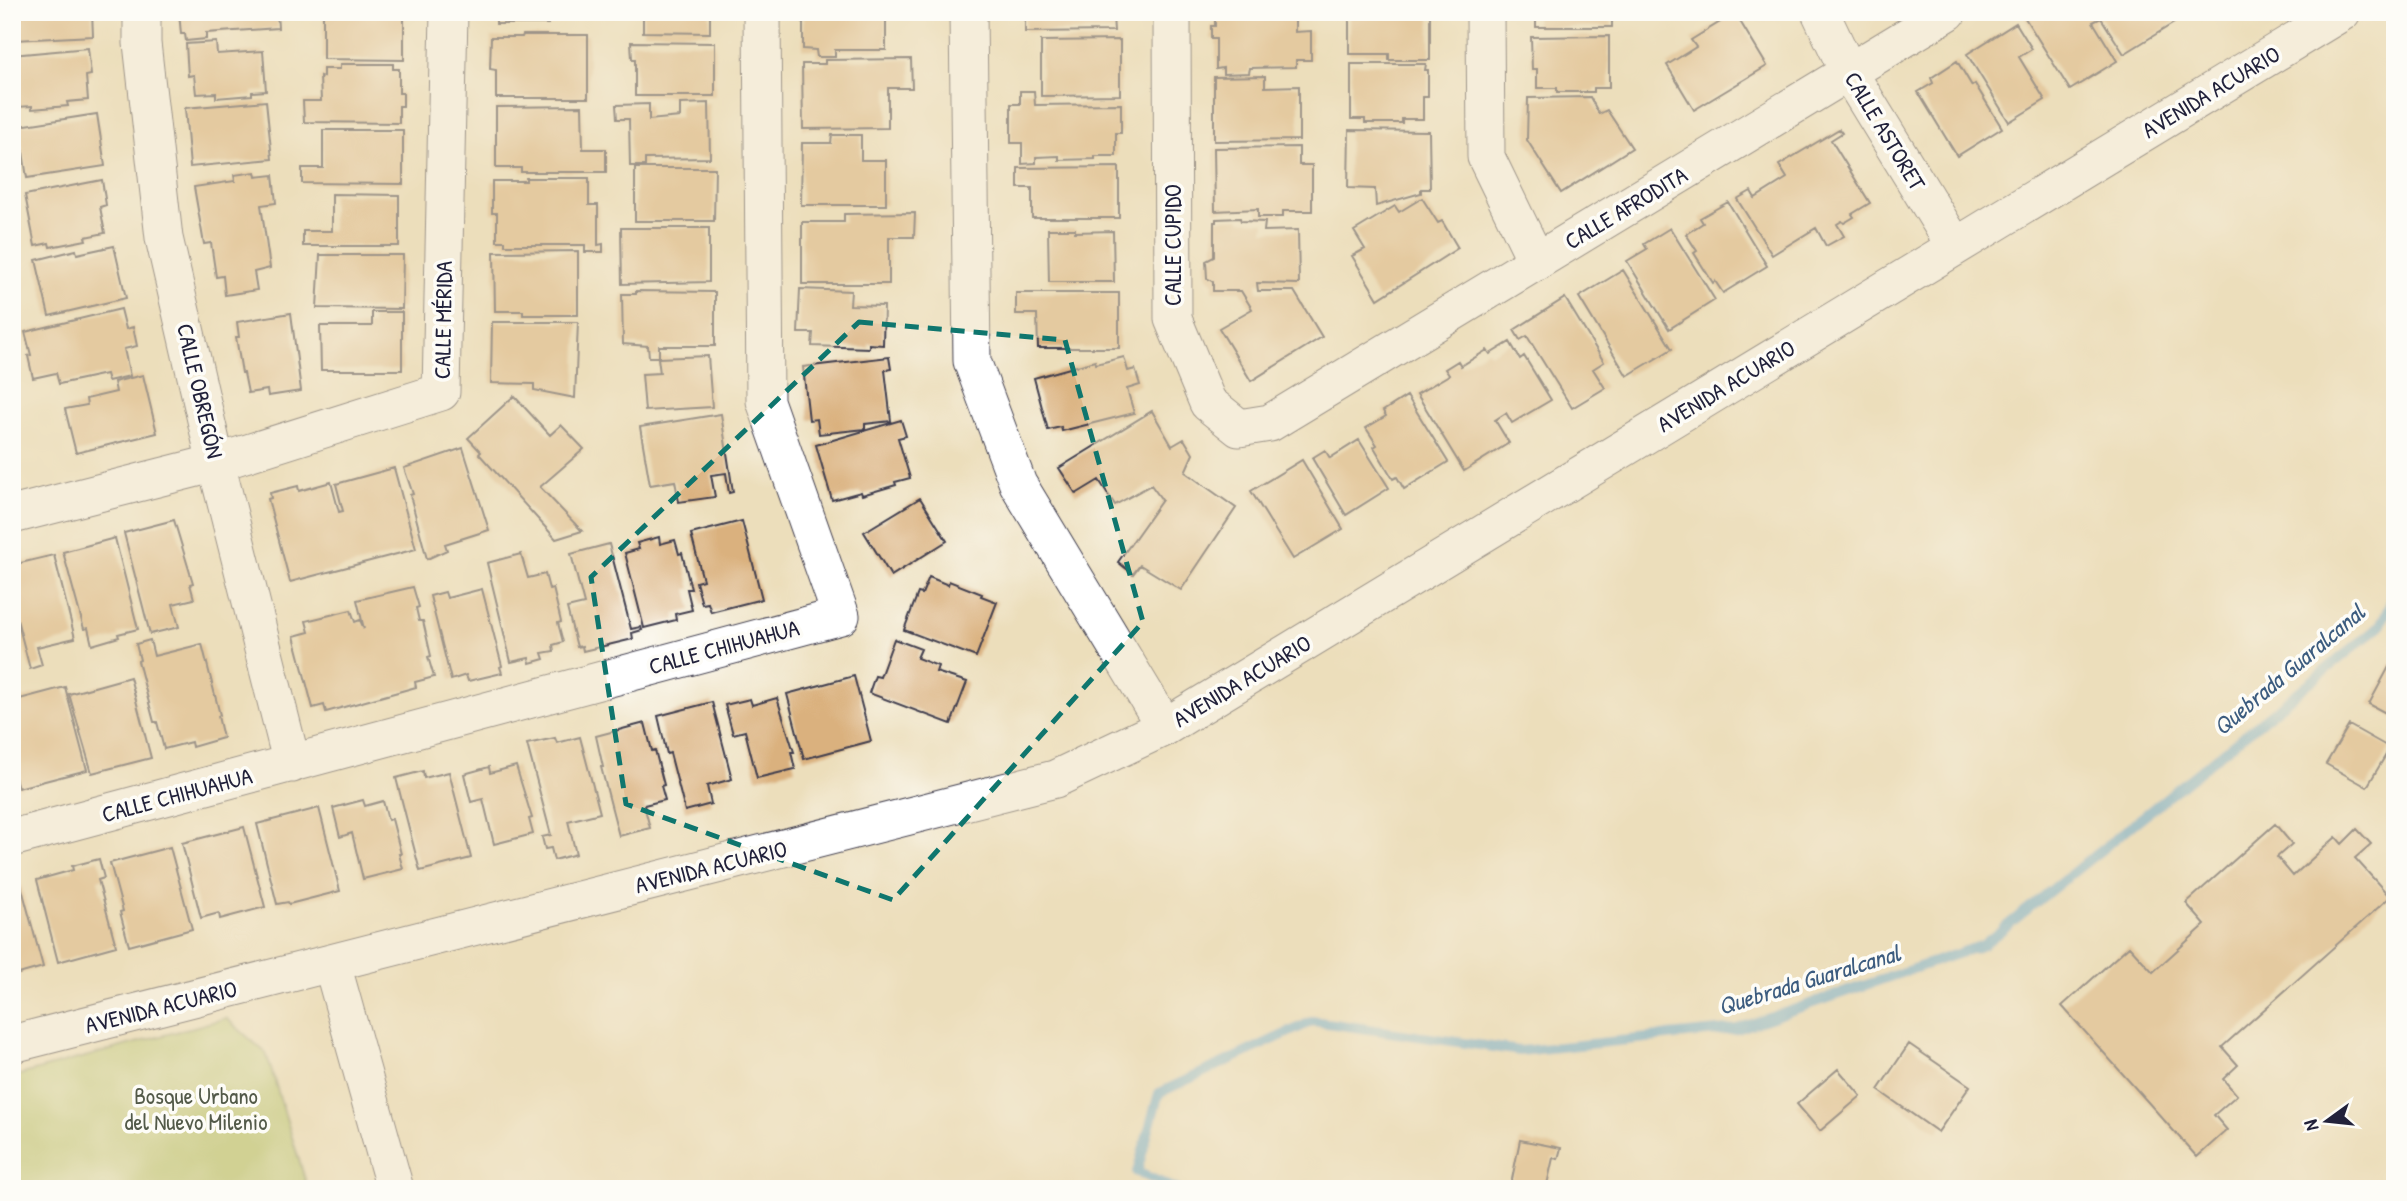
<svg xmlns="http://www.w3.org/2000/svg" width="2407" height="1201" viewBox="0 0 2407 1201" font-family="'Patrick Hand',sans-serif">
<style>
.green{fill:#afc164;stroke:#687250;stroke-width:2}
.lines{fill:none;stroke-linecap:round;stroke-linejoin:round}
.stream{stroke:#5ba4d2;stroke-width:10}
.building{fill:#dab17e}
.minor-casing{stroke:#403e4e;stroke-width:39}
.minor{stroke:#fff;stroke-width:37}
.marked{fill:none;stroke:#0f766e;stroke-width:5;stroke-dasharray:14 9;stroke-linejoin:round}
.labels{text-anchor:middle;stroke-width:7;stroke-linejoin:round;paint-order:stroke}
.street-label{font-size:23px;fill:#22223b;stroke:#fdfcf7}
.park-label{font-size:23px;fill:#535a49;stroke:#fdfcf7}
.water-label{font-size:24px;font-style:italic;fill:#3c5c7f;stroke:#fdfcf7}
</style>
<rect width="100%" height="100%" fill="#fdfcf7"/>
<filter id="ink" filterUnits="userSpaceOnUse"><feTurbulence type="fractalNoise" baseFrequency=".0143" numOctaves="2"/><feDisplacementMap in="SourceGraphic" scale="14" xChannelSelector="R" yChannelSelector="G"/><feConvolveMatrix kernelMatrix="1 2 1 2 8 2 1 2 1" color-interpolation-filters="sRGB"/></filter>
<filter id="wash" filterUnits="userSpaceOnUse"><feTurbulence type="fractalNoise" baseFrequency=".00686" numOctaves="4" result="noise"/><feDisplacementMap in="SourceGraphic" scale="28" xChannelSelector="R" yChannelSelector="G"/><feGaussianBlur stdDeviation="1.57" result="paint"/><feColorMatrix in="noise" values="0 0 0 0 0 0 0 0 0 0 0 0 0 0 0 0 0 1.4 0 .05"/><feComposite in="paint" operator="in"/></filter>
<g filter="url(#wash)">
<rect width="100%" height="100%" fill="#ecdebb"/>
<path class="green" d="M226,1018L266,1053L308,1189H12V1077Z"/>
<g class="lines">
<path class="stream" d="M1176,1189L1137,1172L1159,1093L1313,1021L1520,1051L1737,1029L1983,945L2380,626L2395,593"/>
</g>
<g id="blocks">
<path class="building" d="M13,12H92L93,36L15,40Z
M179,12H277L278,28L206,33V39L186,41L185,34H181Z
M323,12H404V60L323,59Z
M496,12H582V15H548V24H496Z
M643,12H710V33L643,32Z
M803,12H886V50H835V57H817L816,50L803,49Z
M1025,12H1105V16H1113L1114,31L1025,32Z
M1215,12H1295V32L1311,31V60H1296V67L1250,68L1249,73L1223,74V68L1216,69V39H1211V26H1215Z
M1349,12H1430V60H1389V54H1349Z
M1536,12H1623V19H1612V27H1536Z
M2033,12H2167L2174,23L2124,54L2101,18L2093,22L2117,61L2070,90L2025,18Z
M1735,13L1767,66L1694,110L1667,65L1696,47L1691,40Z
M2016,23L2032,49L2019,57L2045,100L2009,122L1967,54Z
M523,35H588V98H496V70L490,69L491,37H522Z
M1609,36V88H1594V92H1557V88H1537V69H1532L1531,37Z
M1120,40V95L1041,96V41Z
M216,42L217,54L263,51L266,91L252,92V95L216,98V93L196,94L194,75L188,76L186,44Z
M631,42L715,43V96H635V59H632Z
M88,48L91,75L86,76L88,100L67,102L68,106L32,109V106L17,107L12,55Z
M911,59L912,88H888V128L803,129L802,64H825V60Z
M1957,61L1972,86L1975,84L2002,128L1957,156L1918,92L1933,83L1931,78Z
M340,64H393V69H399V93H403V106H399V123L304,122L303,101H321L320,76L323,77V69H340Z
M1351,64H1426L1425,70H1428V97H1423V119H1402V123H1365V119H1351Z
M1265,76V87L1299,86V140L1214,141V77Z
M1020,91H1034L1035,105L1121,104V133H1116V156H1095V159L1059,160V156L1036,157V163L1022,164V143H1011V104H1020Z
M1590,97L1599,114L1607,110L1632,148L1561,193L1527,140L1528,98Z
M266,101L272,159L190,167L185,108Z
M709,103L710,158L645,159V166H630L629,119H617L616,105L649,104V120L680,117V104Z
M582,106L583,149H606V172H521V168H496V107Z
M97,114L105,166L27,178L19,126Z
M1839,129L1842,133L1831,140L1870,203L1852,214L1854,217L1844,223L1842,221L1837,224L1844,236L1826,246L1816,228L1772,255L1737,199L1751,191L1755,198L1787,178L1779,165Z
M323,130H403V184L302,183V168H323Z
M1349,130L1429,131L1430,189H1421V193L1376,206L1375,189L1348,188Z
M832,135H861V160H886V205H801L802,143H831Z
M1299,147V165H1312V211H1283V217H1258V209L1215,211L1214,148Z
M1119,167V218H1032V188H1018V168Z
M635,168H715L714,221H635Z
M255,172L256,177L273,175L276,203L261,205L270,268L254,272L257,290L225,295L223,276L216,277L211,243L204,244L194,187L235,181L234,175Z
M526,178H589V205H598V245L603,244V252H585V245H505V241H497V213H492V181H526Z
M102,180L106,205L100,207L105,233L85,237L86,240L50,247L49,243L35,246L25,195Z
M332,194L399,195V246H303V231H332Z
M1422,198L1438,223L1442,221L1458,248L1378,299L1352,256L1365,249L1354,231L1395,206L1399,212Z
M1728,202L1767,266L1723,293L1715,281L1713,283L1694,253L1697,251L1686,234L1703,223L1700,218Z
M915,213L914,237H889V284H802V222H844V214Z
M1240,218L1241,221L1265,222L1264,231L1298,230L1299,284L1257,283L1258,291H1294L1322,337L1251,381L1219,328L1252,309L1241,291H1213V282L1207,278L1206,261L1214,257V222H1216V219Z
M621,228H709V282L622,284Z
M1670,228L1715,300L1669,329L1627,261L1647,249L1644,244Z
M1048,229H1075V232L1113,231L1114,282H1049Z
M114,246L126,298L49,316L36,260L76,250L77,254Z
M578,251V315H523V311H495L494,252Z
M320,255H403L402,309L317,308Z
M1623,270L1672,349L1627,376L1579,297Z
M800,289L851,291L850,305L884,306L883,345L869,344V348L812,346L813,333H798Z
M636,291L715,292V346H659V357H649L648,346L623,344L622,294H636Z
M1016,293H1119V348H1038L1037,314H1016Z
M1565,298L1604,362L1593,369L1605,388L1572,408L1527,336L1520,340L1514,330Z
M121,309L126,329L133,327L137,346L124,349L130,376L108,381L106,374L59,384L56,373L33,378L28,356L31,355L25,332Z
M372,312H402V370H321L320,326H372Z
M291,313L301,391L268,396L267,390L248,393L244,373H242L236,337H239L237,322Z
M492,322H578L575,398L534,390V384L491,383Z
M1510,342L1520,359L1524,356L1551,400L1512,423L1506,413L1495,420L1509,443L1464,471L1417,394L1449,375L1445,369L1458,361L1461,366L1487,350L1490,354Z
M708,356L712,407L645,411L642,374L660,373L658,358Z
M889,357L891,369L885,370L891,421L865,424V429L819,434L817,419L809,420L803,367Z
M1124,357L1128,371L1135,369L1140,385L1127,389L1134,413L1062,431L1061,427L1048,430L1034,378L1095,361L1096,364Z
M143,375L157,433L76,453L65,409L87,405L86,399L116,392L114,382Z
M514,396L550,435L561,425L584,449L540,487L582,531L556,539L479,454L481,452L468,438Z
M1407,396L1448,462L1404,489L1397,477L1393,479L1374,447L1377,445L1366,428L1386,416L1383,411Z
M1152,411L1172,446L1184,439L1193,454L1185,472L1236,508L1181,590L1140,565L1133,574L1118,562L1162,500L1151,485L1115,505L1099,480L1076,494L1059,468Z
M721,414L733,492L729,493L726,473L711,475L715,497L679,502L675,481L650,485L640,427Z
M901,420L906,436L898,438L910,478L895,482L896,485L862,495L861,492L832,500L816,445Z
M1359,440L1389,488L1346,515L1312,458L1325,450L1330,458Z
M463,448L489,530L445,544L447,550L427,559L410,495L413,494L404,468Z
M1302,460L1343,529L1293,559L1251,491Z
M394,468L416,549L290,582L268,499L271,498L270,493L298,486L299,491L331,482L339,512L343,511L336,484Z
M920,498L947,541L891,576L864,532Z
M174,520L193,583L190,584L194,599L173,604L179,627L150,634L124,533Z
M742,521L762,599L711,612L708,603L702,604L696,582L703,580L691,534Z
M659,537L660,544L675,540L679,554L682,553L691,589H687L692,610L675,614L676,620L644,628L625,553L639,549L637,543Z
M115,538L138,629L118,634L119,637L92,645L88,628L84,629L63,552Z
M609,544L631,629L641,627L642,630L632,633L633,639L583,651L582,646L577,647L567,608L584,604L571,554Z
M521,554L528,578L545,574L549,589L553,588L561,622L558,623L563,642L553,645L554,651L542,653L544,659L530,663L529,658L511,662L487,563Z
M54,555L75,638L37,647L42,665L30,669L12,600V565Z
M929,577L948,585L949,581L982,594L981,596L997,602L976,657L904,630L918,593L922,594Z
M413,587L419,607L416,608L419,621H423L431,656L428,657L434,677L415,682L416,687L326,712L324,705L313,708L294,636L309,632L306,621L351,610L355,622L360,620L364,629L357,600Z
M482,589L502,666L500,667L502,673L468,681L466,675L451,680L430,596L445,592L447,598Z
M894,639L921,649L917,658L938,666L936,672L967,682L951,724L869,693L875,676L880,677Z
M150,640L154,656L202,644L220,715L218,716L223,738L192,747L191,742L164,749L157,722H154L138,661L140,660L136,644Z
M2391,663L2395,665V718L2369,704Z
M854,676L871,741L804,759L787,694Z
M130,677L151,758L92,773L69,694Z
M65,687L87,770L18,788L12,767V701Z
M777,698L794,752H791L795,769L757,778L745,731L733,734L725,705L750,699L752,705Z
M712,702L732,779L707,786L711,804L685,811L670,753L667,754L658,716Z
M645,723L652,751L655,750L664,785L661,786L665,800L644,805L650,828L619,836L601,767H603L596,736Z
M2349,725L2390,748L2367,787L2326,764Z
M580,737L600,813L568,821L576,854L554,860L551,848L545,849L542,837L551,835L527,744L555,738L557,743Z
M516,766L532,818L529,819L533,834L494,844L483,799L471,802L464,774L489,767L490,773Z
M423,771L424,778L449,772L471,858L420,871L396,778Z
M363,800L365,806L383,801L388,820L392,819L401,854H399L403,869L363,879L352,833L340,837L333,808Z
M319,808L340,891L289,904L288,902L277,904L257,824Z
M2275,824L2292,844L2277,857L2293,876L2336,837L2342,844L2357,829L2371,844L2355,858L2390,897L2222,1047L2238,1065L2223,1079L2237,1095L2214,1115L2227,1130L2197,1157L2062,1006L2129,946L2153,972L2205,925L2186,903Z
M244,827L265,907L220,919L219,913L201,918L182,843Z
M170,847L192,929L129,946L120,912L123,911L110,863Z
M99,859L104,878L98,880L116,946L58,962L37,880L73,870L72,866Z
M21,885L43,967L12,976V887Z
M1909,1044L1970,1086L1938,1132L1878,1090Z
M1838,1069L1861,1096L1820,1131L1797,1104Z
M1520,1140L1561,1148L1558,1159L1553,1158L1546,1189H1510Z"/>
</g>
</g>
<g filter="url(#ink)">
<use href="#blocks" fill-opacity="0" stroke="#403e4e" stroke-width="2"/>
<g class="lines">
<g class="minor-casing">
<path id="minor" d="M142,12V43L164,238L216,463L292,764
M968,12L972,361L1018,484L1165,727
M1172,12L1173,319L1208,403L1239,428L1270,423L1948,12
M1485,12L1486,157L1537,262
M1820,12L1849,73L1955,246
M12,515L216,463L441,392L449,12
M12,838L841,616L765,401L762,12
M332,964L395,1189
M12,1044L1055,779L1165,727L2342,12"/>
</g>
<use href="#minor" class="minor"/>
</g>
</g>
<path d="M0 0H2407V1201H0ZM859,322L1065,340L1143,622L893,900L626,804L591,577Z" fill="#ecdebb" fill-opacity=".55" fill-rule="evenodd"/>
<path class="marked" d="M859,322L1065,340L1143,622L893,900L626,804L591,577Z"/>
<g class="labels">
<g class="street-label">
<text transform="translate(2211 92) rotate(-31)" y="8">AVENIDA ACUARIO</text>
<text transform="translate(1885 131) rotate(59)" y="8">CALLE ASTORET</text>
<text transform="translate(1626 208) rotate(-31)" y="8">CALLE AFRODITA</text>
<text transform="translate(1173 245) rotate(-90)" y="8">CALLE CUPIDO</text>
<text transform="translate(443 320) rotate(-89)" y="8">CALLE MÉRIDA</text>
<text transform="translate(1726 386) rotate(-31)" y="8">AVENIDA ACUARIO</text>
<text transform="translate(200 391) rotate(77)" y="8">CALLE OBREGÓN</text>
<text transform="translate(724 647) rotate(-15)" y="8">CALLE CHIHUAHUA</text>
<text transform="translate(1242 681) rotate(-31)" y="8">AVENIDA ACUARIO</text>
<text transform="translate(177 795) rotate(-15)" y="8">CALLE CHIHUAHUA</text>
<text transform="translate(711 867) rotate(-14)" y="8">AVENIDA ACUARIO</text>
<text transform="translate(161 1007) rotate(-14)" y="8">AVENIDA ACUARIO</text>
</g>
<g class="park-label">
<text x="196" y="1104">Bosque Urbano<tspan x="196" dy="26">del Nuevo Milenio</tspan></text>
</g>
<g class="water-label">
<text transform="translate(2289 670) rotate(-40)" y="8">Quebrada Guaralcanal</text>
<text transform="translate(1809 980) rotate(-17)" y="8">Quebrada Guaralcanal</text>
</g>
</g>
<rect width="2407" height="1201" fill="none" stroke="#fdfcf7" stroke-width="42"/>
<g transform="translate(2327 1121) rotate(255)" stroke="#fdfcf7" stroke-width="5" paint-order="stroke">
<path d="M0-5L12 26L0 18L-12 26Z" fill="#22223b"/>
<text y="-10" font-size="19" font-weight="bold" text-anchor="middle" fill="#22223b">N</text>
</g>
</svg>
